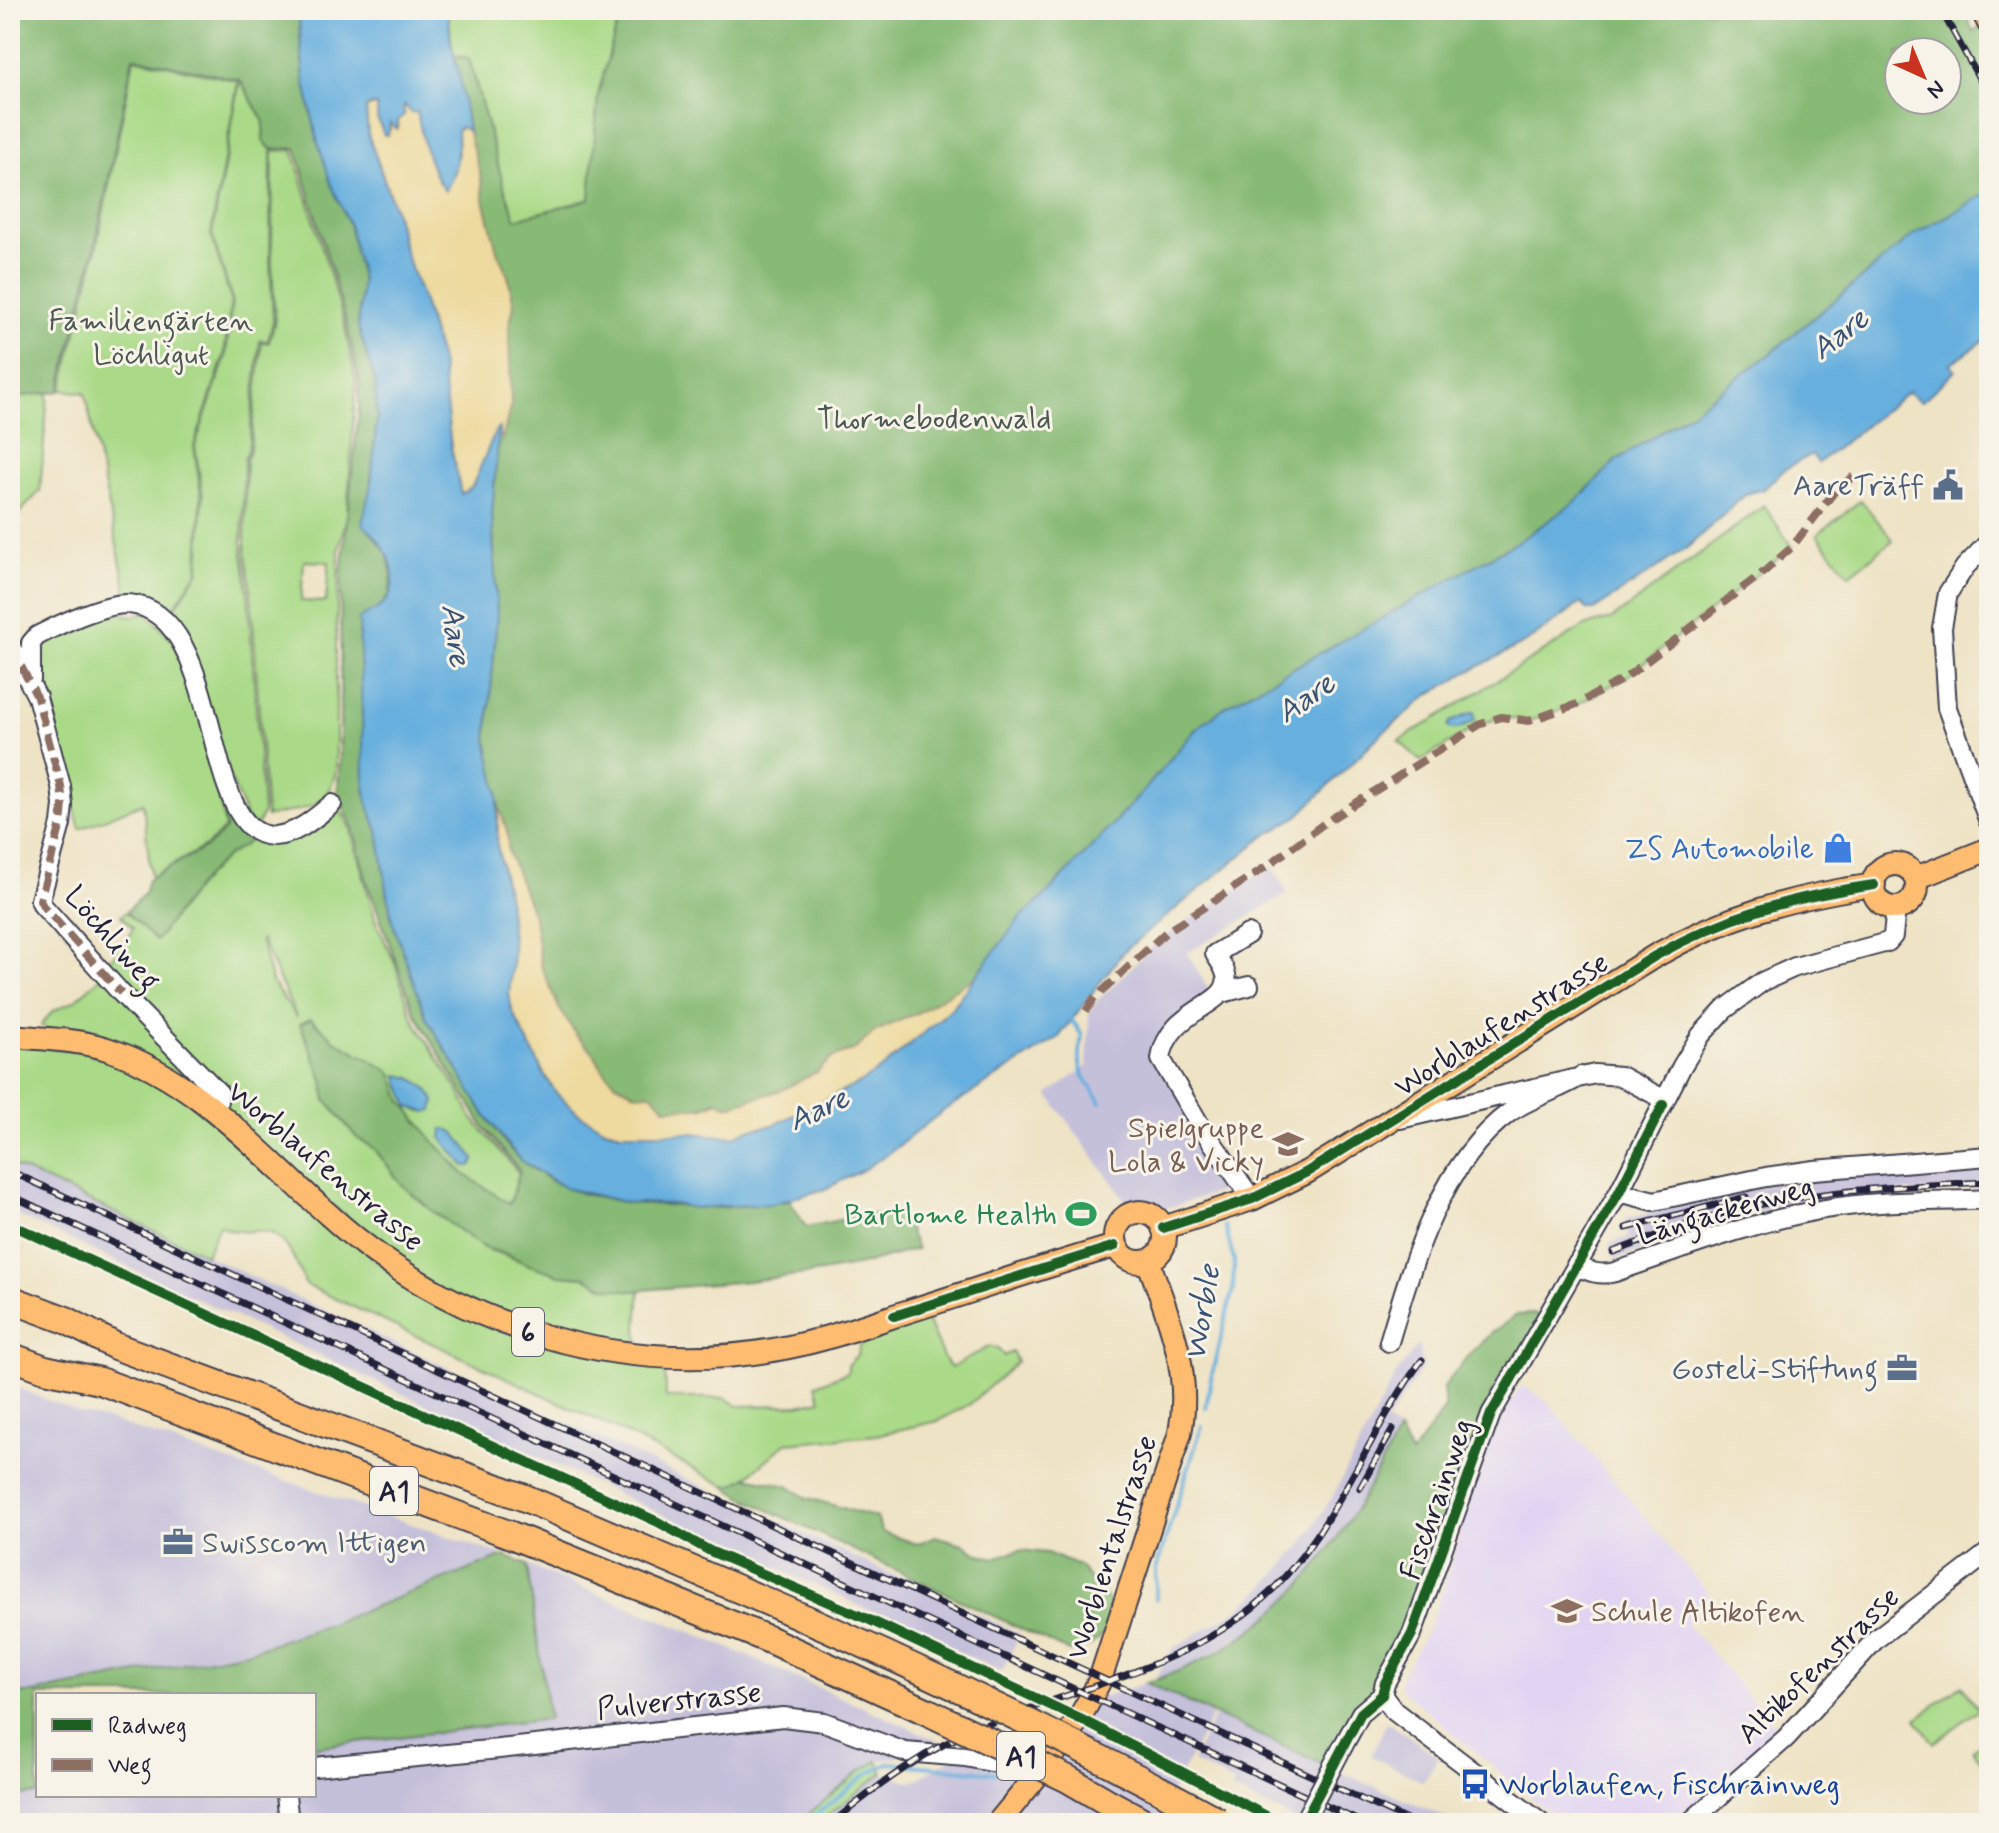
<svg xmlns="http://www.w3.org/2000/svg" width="1999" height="1833" viewBox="0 0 1999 1833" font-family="Mynerve,sans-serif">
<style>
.built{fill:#e1d4f3}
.industrial{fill:#c5c0da}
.green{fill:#aada88;stroke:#667e62;stroke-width:2;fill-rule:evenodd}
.forest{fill:#87ba74;stroke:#546e58;stroke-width:2;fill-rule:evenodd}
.sand{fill:#eeda9e;stroke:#887e6c;stroke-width:2}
.water{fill:#66afde;stroke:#44688c;stroke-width:2}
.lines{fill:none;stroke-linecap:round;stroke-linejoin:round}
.stream{stroke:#66afde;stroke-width:4}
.minor-casing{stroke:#413f50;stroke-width:22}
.major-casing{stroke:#413f50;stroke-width:26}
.highway-casing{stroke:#413f50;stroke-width:30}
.minor{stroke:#fff;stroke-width:18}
.major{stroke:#febc70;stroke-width:22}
.highway{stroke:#febc70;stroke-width:26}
.rail-casing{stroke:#22223b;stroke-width:7}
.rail{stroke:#f7f3e8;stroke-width:4;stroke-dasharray:12;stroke-linecap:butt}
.minor-bridge-casing{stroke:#413f50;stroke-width:22;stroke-linecap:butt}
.highway-bridge-casing{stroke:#413f50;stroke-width:30;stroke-linecap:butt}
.minor-bridge{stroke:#fff;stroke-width:18}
.highway-bridge{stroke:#febc70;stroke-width:26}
.quiet{stroke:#8d6e63;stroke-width:8;stroke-dasharray:16 8;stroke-linecap:butt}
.cycleway-casing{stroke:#f7f3e8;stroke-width:15}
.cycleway{stroke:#1b5e20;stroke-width:10}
.labels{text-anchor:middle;stroke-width:6;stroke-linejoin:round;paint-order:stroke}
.shield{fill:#f7f3e8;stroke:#62616f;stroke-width:2}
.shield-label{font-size:28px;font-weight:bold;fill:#22223b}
.park-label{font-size:30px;fill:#4b5952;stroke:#f7f3e8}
.service-label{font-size:30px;fill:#4e5e75;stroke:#f7f3e8;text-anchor:end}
.shop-label{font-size:30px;fill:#366cbe;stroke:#f7f3e8;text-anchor:end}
.street-label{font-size:30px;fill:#22223b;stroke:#f7f3e8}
.education-label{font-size:30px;fill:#785e54;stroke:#f7f3e8;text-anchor:end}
.leisure-label{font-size:30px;fill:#27864d;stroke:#f7f3e8;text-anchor:end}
.transit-label{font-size:30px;fill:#164399;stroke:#f7f3e8;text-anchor:start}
.water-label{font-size:32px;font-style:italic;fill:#3a5374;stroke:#f7f3e8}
</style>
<rect width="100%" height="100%" fill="#f7f3e8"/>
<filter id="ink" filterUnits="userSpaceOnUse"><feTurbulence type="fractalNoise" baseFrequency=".0125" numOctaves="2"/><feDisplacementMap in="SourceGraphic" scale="16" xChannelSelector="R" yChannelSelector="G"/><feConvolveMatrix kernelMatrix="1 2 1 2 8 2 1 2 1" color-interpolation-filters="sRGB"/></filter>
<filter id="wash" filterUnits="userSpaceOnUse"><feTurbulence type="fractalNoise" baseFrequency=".006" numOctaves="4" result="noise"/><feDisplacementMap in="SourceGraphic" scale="32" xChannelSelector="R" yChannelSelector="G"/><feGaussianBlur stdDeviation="1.8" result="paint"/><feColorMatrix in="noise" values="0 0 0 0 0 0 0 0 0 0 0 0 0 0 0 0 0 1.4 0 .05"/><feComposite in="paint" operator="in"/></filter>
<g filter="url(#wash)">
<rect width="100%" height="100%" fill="#eee3c5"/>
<path class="built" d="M1521,1385L1547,1401L1713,1599L1686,1623L1781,1734L1677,1823H1565L1537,1803L1400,1688V1680L1429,1627L1443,1590L1489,1442Z"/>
<path class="industrial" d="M1272,866L1288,893L1187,953L1217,1004L1180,1026L1156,1059L1234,1187L1164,1209L1150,1200L1126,1201L1048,1095L1087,1066L1089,1014L1096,1002L1159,940Z
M10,1164L1020,1634L1002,1672L10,1212Z
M1989,1164V1187L1882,1193L1779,1208L1735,1217L1615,1260L1609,1244L1628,1237L1625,1219L1776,1183L1881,1170Z
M1419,1344L1423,1367L1386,1422L1399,1431L1342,1536L1311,1576L1258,1626L1197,1662L1155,1680L1172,1649L1240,1608L1263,1588L1301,1546L1333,1496L1396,1374Z
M10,1385L80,1413L112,1421L504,1556L330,1624L247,1652L33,1693H10Z
M527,1565L720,1644L939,1741L911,1754L878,1761L862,1770L798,1823H10V1797L38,1794L314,1795V1747L549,1719Z
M1146,1683L1213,1714L1155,1823H817L883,1773L912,1782L963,1752L1045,1764L1089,1702Z
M1215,1715L1320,1763L1458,1823H1302L1232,1790L1234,1783L1192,1762Z
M1387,1722L1439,1757L1423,1782L1371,1756Z"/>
<path class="green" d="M448,10H621L598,95L590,200L515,219L504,187L469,58L453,55Z
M134,58L238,81L211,234L231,300L224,355L194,446L201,496L198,571L166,619L139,600L141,597L134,592L127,593L85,393L62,390L96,251Z
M240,80L264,122L263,141L271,149L270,262L273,321L268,341L260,340L248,450L244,460L242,544L248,592L263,812L256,829L250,826L166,622L199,571L203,496L195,446L226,356L232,299L212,234Z
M293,150L343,318L356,382L347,515L339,549L336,647V770C328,811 302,808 266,817L251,593L245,544L246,461L250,450L262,342L269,343L275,320L272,262L273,151ZM304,561L329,562L326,602L301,601Z
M48,392L40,491L10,523V398Z
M1861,500L1893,540L1849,575L1817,535Z
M1764,506L1792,547L1625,678L1577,704L1529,721L1501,717L1479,725L1421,761L1399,741L1585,626L1612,619Z
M124,612L126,615L134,616L145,612L178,645L208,738L225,828L207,845L151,877L143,803L80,829L51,723L37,652L44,639L85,621Z
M338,807L350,827L376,922L394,961L413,1019L460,1093L472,1118L519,1173L510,1205L464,1174L437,1145L402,1101L391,1072L333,1039L311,1019L300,1024L323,1080L326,1100L357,1138L374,1148L402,1185L431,1210L484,1248L560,1275L585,1277L605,1287L640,1290L637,1328L640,1354L446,1297L195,1094L58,1039L41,1025L53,1011L74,1001L104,975L58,922L71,916L108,961L122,948L133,928L121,916L126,912L156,940C177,913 197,884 222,860C234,850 247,843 257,832L261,834ZM260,940H261L297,1018L272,982ZM410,1076L428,1090L435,1101L433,1110C408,1116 409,1100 399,1084Z
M10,1044L81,1051L132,1067L190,1102L399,1280L665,1365L666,1398H725L738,1406L798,1405L821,1400L816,1385L848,1372V1365L857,1355L862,1337L926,1318L943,1357L951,1368L990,1346L999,1350L1004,1356L1012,1352L1017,1362L970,1404L938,1421L876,1435L786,1443L747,1477L733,1485H724L621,1431L306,1285C295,1262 287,1229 257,1231C242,1232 233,1232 219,1225L206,1255L10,1164Z
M1962,1685L1979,1709L1934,1743L1916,1719Z
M1989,1738V1772L1973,1750Z
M878,1761L883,1773L817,1823H798L862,1770Z"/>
<path class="forest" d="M10,10H298L304,79L318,143L349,224L362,281L358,326L375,381L377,418L369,499L371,532L387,553L392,575L389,595L380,607L362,662L364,778L368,805L378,831L392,921L427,1019L485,1115L510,1149L520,1160L551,1181L583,1194L628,1203L720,1208L790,1201L806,1227L868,1214H902L917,1249L860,1265L821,1272L749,1281L632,1291L605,1287L585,1277L560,1275L526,1264L507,1254L484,1248L431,1210L402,1185L374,1148L357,1138L326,1100L323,1080L300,1024L311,1019L333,1039L391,1072L402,1101L437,1145L464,1174L510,1204L520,1171L483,1126L415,1013L367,882L353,828L342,804H332L337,796L340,763L341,574L359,410V381L345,317L296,148L271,149L263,141L264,122L240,80L133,57L94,251L60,391L10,398Z
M621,10H1963L1973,31L1989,21V191L1955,212L1917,232L1770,354L1690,413L1617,460L1574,503L1519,541L1226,706L1196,729L1141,794L1048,893L1020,918L976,976L919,1012L874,1032L856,1049L832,1058L817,1072L782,1090L728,1107L715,1101C704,1108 680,1112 667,1108C660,1105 656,1099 652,1093L636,1094L616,1083L603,1070L593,1052L577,1036L559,1008L541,966L534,918L508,851V835L499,806L487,740L497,615L492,513L499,428L501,438L511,405L509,326L514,306L508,276L497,252L485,204L480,173L472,151L455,57L469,58L504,187L516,219L590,199L598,95ZM1899,52H1947V100H1899Z
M235,806L257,832C250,845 235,849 224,859C197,882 177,913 156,941L126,912L144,894L148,880L208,846L226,829L222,808Z
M1534,1314L1545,1319L1491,1414L1424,1606L1343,1746L1320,1763L1146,1683C1286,1637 1334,1553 1399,1431L1411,1455L1445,1408L1443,1388L1467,1357L1492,1333L1516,1315Z
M747,1477L788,1486L805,1497L877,1518L882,1532L917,1544L935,1536L963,1544L976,1553L994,1558L1020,1550L1047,1553L1079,1566L1111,1603C1107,1634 1101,1645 1070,1652L745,1499L724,1485H733Z
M504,1556L527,1565L549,1719L314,1747V1695H38V1794L10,1797V1693H33L247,1652L330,1624Z"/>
<path class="sand" d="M406,104L418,111L424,142L438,182L458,155L457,130L460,126L468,131L480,173L485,204L497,251L508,276L514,306L509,326L511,405L502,440L498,429L472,487L461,495L451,447L441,361L420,292L406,255L395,210L368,134L366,108L377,105L390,131V122L397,129L399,127L398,120Z
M499,806L508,835V851L534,918L541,966L559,1008L577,1036L593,1052L603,1070L616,1083L636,1094L652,1093L665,1108H702L718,1101L728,1106L782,1090L817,1072L832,1058L856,1049L874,1032L919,1012L976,976L950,1010L885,1066L860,1083L774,1125L747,1130L733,1137L689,1133H621L605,1129L579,1114L556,1093L544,1074L512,1011L509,994L513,953L508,898L497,845Z"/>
<path class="water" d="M298,10H448L451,44L460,77L468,131L461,127L457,130C458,152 458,172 445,191C429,170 422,138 417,112L411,113L405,105L403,109L405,114L398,120L397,129L390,123L388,135H384L377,118V105H371L366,108L368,134L395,211L406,255L420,292L441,361L451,447L461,494L472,487L496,430L499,428L492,513L497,615L487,740L498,794L497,845L508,898L513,953L509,994L512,1011L544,1074L556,1093L579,1114L605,1129L621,1133H689L733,1137L747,1130L774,1125L860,1083L885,1066L950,1010L1020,918L1048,893L1141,794L1196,729L1226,706L1519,541L1574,503L1617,460L1690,413L1770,354L1917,232L1955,212L1989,191V337L1950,364L1955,371L1921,402L1908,392L1818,463L1812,454L1784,470L1764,489L1746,494L1688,547L1594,610H1586L1581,603L1528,641L1460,676C1452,685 1443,685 1433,692C1415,704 1402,720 1383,732L1298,816L1262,838L1124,951L1058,1038L943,1111L892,1151L863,1170L825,1189L772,1204L694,1208L675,1204L628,1203L565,1188L520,1160L485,1115L427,1019L392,921L378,831L368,805L364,778L359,619C369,613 384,607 389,596C402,568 382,540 362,524L371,484L377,418L375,381L358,326L362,281L349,224L331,184L318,143L304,79Z
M1474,712L1475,720C1467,725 1456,733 1448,727L1450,722Z
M397,1075C414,1077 427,1085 435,1101L433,1110L426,1112L409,1107Z
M443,1129L454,1132L475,1159L471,1166H465L442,1139Z"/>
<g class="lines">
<path class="stream" d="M1069,1016L1082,1035C1076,1071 1081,1073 1101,1102
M1206,1408L1211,1378L1233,1289L1234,1261L1225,1226
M1156,1599V1569L1202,1426
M806,1823L868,1773L890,1763L996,1773"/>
</g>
</g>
<g filter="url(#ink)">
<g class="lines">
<g class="minor-casing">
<path id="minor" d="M1989,542L1965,567L1948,593L1942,628L1947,708L1989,822
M10,645L37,697L61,786L63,805L61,824L40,900L43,906L121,993L219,1093L218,1101L211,1109
M31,680V643L37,636C58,625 104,603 128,604C226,610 198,837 274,836C297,835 316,817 332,804
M1248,934L1215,954C1220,962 1229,973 1226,983C1222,1007 1167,1012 1161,1059L1200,1125L1252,1199
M1222,993L1249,986
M1400,1119L1595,1074L1620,1076L1665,1100
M1619,1192L1654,1201L1766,1177L1814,1170L1989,1156
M1576,1265C1589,1272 1600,1276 1615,1272C1685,1248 1752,1222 1825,1209C1879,1200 1934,1202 1989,1199
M1389,1342C1412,1264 1440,1163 1510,1112C1532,1097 1559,1090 1581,1076
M1382,1695L1394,1711L1541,1823
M1343,1746L1361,1713L1382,1695L1385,1683L1412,1634L1491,1414L1619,1192L1682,1066L1701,1035L1724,1010L1762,982L1795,967L1888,942L1893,936L1896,908
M314,1767L499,1749L783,1717L824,1722L905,1752L965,1757L1012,1766L1034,1764
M286,1795L289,1823
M1689,1823L1786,1738L1876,1639L1989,1552"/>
</g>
<g class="major-casing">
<path id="major" d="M1982,10L1989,23
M1873 886a22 22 0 1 1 44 0a22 22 0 1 1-44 0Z
M1916,878L1989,849
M10,1036C42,1039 76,1039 107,1049C197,1078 261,1155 330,1216C452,1327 625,1381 789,1347C828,1339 867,1325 906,1312C976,1290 1045,1266 1115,1246
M1115 1237a25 25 0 1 1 50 0a25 25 0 1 1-50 0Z
M1163,1228L1252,1199L1307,1172L1655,956C1727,915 1792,897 1874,885
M998,1823C1035,1778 1075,1733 1100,1680L1180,1433C1192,1373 1169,1317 1148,1261"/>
</g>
<g class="highway-casing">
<path id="highway" d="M10,1299L66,1320L115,1346L525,1498L700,1573
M10,1356L45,1369L100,1381L511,1535L770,1640L928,1712
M1111,1804L1146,1823"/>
</g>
<use href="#minor" class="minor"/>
<use href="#major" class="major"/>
<use href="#highway" class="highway"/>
<g class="rail-casing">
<path id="rail" d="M1941,10L1989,96
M10,1171L1413,1823
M10,1195L1363,1823
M1626,1228L1746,1197
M1613,1252C1651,1238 1689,1223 1728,1212C1813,1190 1902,1186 1989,1182
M1360,1488L1393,1429
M832,1823C879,1784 928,1748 985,1725C1076,1688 1179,1669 1256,1605C1334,1539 1362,1440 1422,1360"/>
</g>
<use href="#rail" class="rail"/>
<g class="minor-bridge-casing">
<path id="minor-bridge" d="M1303,1823L1343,1746"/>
</g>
<g class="highway-bridge-casing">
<path id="highway-bridge" d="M700,1573C877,1647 1050,1729 1218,1821
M928,1712L1068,1779L1111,1804"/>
</g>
<use href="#minor-bridge" class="minor-bridge"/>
<use href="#highway-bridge" class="highway-bridge"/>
<path class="quiet" d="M10,645L37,697L61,786L63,805L61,824L40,900L43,906L121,993
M1086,1011L1093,1000L1166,932L1267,866L1326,822L1479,725L1501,717L1529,721L1577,704L1625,678L1765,571L1792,547L1835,491L1859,472"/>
<g class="cycleway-casing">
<path id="cycleway" d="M10,1224L658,1522L710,1551L872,1621L1080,1719L1280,1823
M1163,1228L1252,1199L1307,1172L1655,956C1727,915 1792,897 1874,885
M894,1316L1115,1246
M1303,1823L1361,1713L1382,1695L1385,1683L1412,1634L1491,1414L1619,1192L1663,1105"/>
</g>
<use href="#cycleway" class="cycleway"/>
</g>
</g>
<defs>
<g id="civic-bare" transform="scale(2.4)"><path d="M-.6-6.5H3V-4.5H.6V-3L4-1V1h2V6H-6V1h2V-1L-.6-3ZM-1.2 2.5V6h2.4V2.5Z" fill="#5c6f8a" stroke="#f7f3e8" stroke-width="2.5" paint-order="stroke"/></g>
<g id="shop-bare" transform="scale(2.4)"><path d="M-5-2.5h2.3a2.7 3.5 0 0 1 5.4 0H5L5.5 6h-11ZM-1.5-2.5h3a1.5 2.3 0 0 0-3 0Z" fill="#3f7fe0" stroke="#f7f3e8" stroke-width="2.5" paint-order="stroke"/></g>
<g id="school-bare" transform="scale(2.4)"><path d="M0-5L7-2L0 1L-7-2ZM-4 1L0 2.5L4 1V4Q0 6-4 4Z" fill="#8d6e63" stroke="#f7f3e8" stroke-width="2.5" paint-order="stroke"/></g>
<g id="stadium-bare" transform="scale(2.4)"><path d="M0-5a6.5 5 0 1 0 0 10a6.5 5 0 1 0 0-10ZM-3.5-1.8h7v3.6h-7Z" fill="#2e9e5b" stroke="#f7f3e8" stroke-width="2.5" paint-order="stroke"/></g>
<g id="office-bare" transform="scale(2.4)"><path d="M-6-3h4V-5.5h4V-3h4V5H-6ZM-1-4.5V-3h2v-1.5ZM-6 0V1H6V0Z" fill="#5c6f8a" stroke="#f7f3e8" stroke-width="2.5" paint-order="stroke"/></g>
<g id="bus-bare" transform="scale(2.4)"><path d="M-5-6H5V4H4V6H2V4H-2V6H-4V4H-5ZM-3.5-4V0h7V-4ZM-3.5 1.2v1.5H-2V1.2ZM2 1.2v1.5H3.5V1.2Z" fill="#1a4fb4" stroke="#f7f3e8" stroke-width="2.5" paint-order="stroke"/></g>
</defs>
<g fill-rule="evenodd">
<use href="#civic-bare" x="1948" y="485"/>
<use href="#shop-bare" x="1838" y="848"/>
<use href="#school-bare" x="1288" y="1144"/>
<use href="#stadium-bare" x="1081" y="1214"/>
<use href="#office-bare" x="1902" y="1368"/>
<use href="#office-bare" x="178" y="1542"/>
<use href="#school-bare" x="1567" y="1611"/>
<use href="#bus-bare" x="1475" y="1784"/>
</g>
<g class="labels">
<g class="shield">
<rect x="512" y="1308" width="32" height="48" rx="6"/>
<rect x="370" y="1467" width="48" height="48" rx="6"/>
<rect x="997" y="1732" width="48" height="48" rx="6"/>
</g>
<g class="shield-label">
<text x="528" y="1342">6</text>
<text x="394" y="1501">A1</text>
<text x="1021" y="1766">A1</text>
</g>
<g class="park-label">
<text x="151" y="330">Familiengärten<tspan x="151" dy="34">Löchligut</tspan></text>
<text x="934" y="428">Thormebodenwald</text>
</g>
<g class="service-label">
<text x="1924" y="495">AareTräff</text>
<text x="1878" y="1378">Gosteli-Stiftung</text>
<text x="202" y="1552" text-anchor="start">Swisscom Ittigen</text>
</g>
<g class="shop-label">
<text x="1814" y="858">ZS Automobile</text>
</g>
<g class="street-label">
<text transform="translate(113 938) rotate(49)" y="10">Löchliweg</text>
<text transform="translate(1501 1024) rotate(-32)" y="10">Worblaufenstrasse</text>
<text transform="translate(326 1166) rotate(40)" y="10">Worblaufenstrasse</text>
<text transform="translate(1725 1210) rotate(-16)" y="10">Längackerweg</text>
<text transform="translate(1436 1499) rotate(-71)" y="10">Fischrainweg</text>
<text transform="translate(1111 1547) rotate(-72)" y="10">Worblentalstrasse</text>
<text transform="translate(1818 1665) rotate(-44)" y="10">Altikofenstrasse</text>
<text transform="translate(679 1700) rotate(-6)" y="10">Pulverstrasse</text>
</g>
<g class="education-label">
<text x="1264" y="1137">Spielgruppe<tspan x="1264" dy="34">Lola &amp; Vicky</tspan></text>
<text x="1591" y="1621" text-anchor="start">Schule Altikofen</text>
</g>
<g class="leisure-label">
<text x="1057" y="1224">Bartlome Health</text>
</g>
<g class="transit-label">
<text x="1499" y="1794">Worblaufen, Fischrainweg</text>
</g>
<g class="water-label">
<text transform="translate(1839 333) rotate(-38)" y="11">Aare</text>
<text transform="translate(457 635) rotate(82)" y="11">Aare</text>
<text transform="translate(1305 697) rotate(-35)" y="11">Aare</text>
<text transform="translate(818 1108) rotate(-25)" y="11">Aare</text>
<text transform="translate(1201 1313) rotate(-81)" y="11">Worble</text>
</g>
</g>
<rect width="1999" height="1833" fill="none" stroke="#f7f3e8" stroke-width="40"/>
<rect x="36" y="1693" width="280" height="104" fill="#f7f3e8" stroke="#a29fa3" stroke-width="2"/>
<rect x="52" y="1719" width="40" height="12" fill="#1b5e20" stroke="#a29fa3" stroke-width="2"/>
<text x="108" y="1733" font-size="24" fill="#22223b">Radweg</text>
<rect x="52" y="1759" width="40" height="12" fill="#8d6e63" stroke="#a29fa3" stroke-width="2"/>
<text x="108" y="1773" font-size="24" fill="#22223b">Weg</text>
<g transform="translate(1923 76) rotate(136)"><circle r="38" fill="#f7f3e8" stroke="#a29fa3" stroke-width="2"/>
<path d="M0-6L14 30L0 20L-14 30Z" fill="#c8321e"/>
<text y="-12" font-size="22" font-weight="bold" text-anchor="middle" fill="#22223b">N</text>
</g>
</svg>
